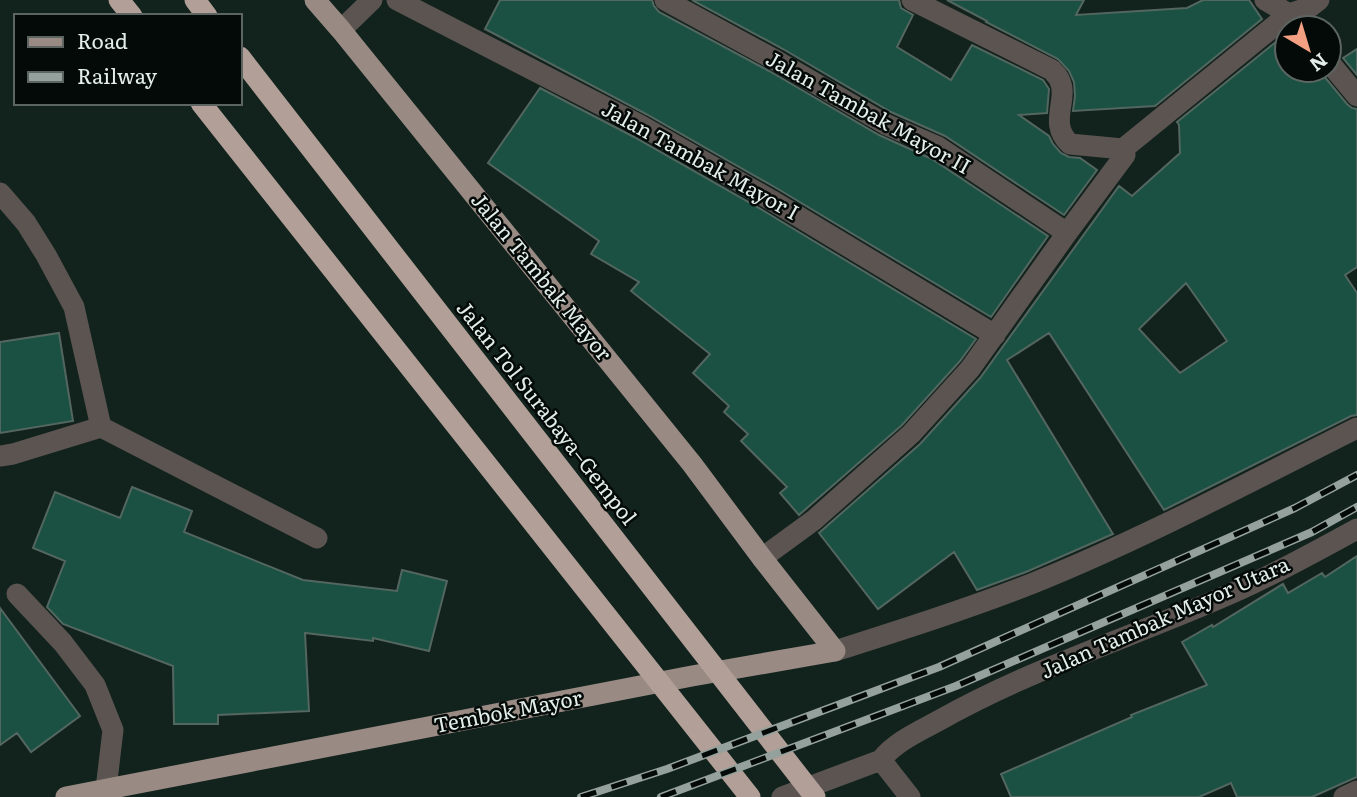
<svg xmlns="http://www.w3.org/2000/svg" width="1357" height="797" viewBox="0 0 1357 797" font-family="Literata,serif">
<style>
.building{fill:#1a5143;stroke:#53665f;stroke-width:2;fill-rule:evenodd}
.lines{fill:none;stroke-linecap:round;stroke-linejoin:round}
.minor{stroke:#5b5451;stroke-width:21}
.major{stroke:#998a84;stroke-width:21}
.highway{stroke:#b19f98;stroke-width:21}
.rail-casing{stroke:#95a19d;stroke-width:8}
.rail{stroke:#040a08;stroke-width:5;stroke-dasharray:16;stroke-linecap:butt}
.labels{text-anchor:middle;stroke-width:5;stroke-linejoin:round;paint-order:stroke}
.street-label{font-size:21px;fill:#e3ede9;stroke:#040a08}
</style>
<rect width="100%" height="100%" fill="#12221d"/>
<path class="building" d="M500,0H652L654,6L659,12L771,72L879,135L932,159L1048,236L991,317L778,189L646,114L485,29Z
M692,0H899L901,8L913,15L897,47L951,80L972,45L1043,80L1049,89L1047,113L1019,115L1049,136L1053,144L1061,153L1069,157L1080,158L1097,170L1064,215L945,136L891,112L783,49Z
M947,0H1084L1076,15L1187,8L1203,0H1249L1262,19L1155,106L1073,111L1075,96L1074,82L1069,71L1058,59L986,22L987,21Z
M1277,41L1287,56V70H1319L1347,104L1352,108L1357,109V267L1345,275L1357,293V415L1351,416L1164,510L1049,333L1007,360L1113,534L1026,572L977,590L954,552L878,609L819,533L920,444L980,378L1119,186L1132,196L1180,153L1179,125L1177,122ZM1186,283L1227,341L1180,373L1139,329Z
M1357,49V75L1343,58Z
M540,88L634,137L764,211L976,339L960,361L902,425L799,515L780,493L787,487L741,441L748,434L724,412L729,406L693,373L710,354L631,291L639,282L591,254L599,241L488,163Z
M59,333L73,421L0,433V342Z
M132,487L192,511L184,532L303,580L397,591L402,570L447,581L429,651L373,638V641L305,633L309,711L218,715V724H174L173,666L63,624L47,607L65,561L33,548L55,492L120,518Z
M1357,556V777L1312,797H1237L1231,783L1199,797H1011L1001,774L1132,717L1131,715L1207,685L1182,642L1212,625L1213,627L1283,584L1288,593L1322,573L1325,577Z
M0,608L80,716L31,752L17,733L0,745Z"/>
<g class="lines">
<path class="minor" d="M397,0L640,125L771,200L995,335
M665,0L777,61L885,124L938,147L1067,233
M912,0L1052,70C1053,72 1058,76 1059,79C1070,99 1047,123 1070,144L1123,149
M1300,28L1289,14L1310,7L1319,0
M341,30L372,0
M1329,62L1357,96
M0,193L26,223L46,255L74,307L101,427L13,454L0,456
M101,427L317,538
M762,558L814,520L911,434L970,369L1067,233L1125,155L1123,149L1289,14L1265,0
M17,594L63,643L95,685L113,730L106,789
M835,651C901,630 967,609 1031,584C1143,539 1249,482 1357,428
M881,760C895,742 918,732 938,721C1033,667 1139,635 1239,590C1279,572 1318,550 1357,529
M881,760L910,797
M782,797L881,760
M1344,797L1357,791"/>
<path class="major" d="M66,797L692,676L835,651L762,558L692,464L341,30L315,0"/>
<path class="highway" d="M119,0L132,16
M195,0L207,16
M240,57L815,797
M201,103L750,797"/>
<g class="rail-casing">
<path id="rail" d="M581,797L667,769L939,667L1295,508L1357,475
M661,797L956,686L1312,532L1357,507"/>
</g>
<use href="#rail" class="rail"/>
</g>
<g class="labels">
<g class="street-label">
<text transform="translate(868 113) rotate(29)" y="7">Jalan Tambak Mayor II</text>
<text transform="translate(700 161) rotate(29)" y="7">Jalan Tambak Mayor I</text>
<text transform="translate(541 277) rotate(51)" y="7">Jalan Tambak Mayor</text>
<text transform="translate(546 413) rotate(52)" y="7">Jalan Tol Surabaya–Gempol</text>
<text transform="translate(1165 618) rotate(-24)" y="7">Jalan Tambak Mayor Utara</text>
<text transform="translate(508 712) rotate(-11)" y="7">Tembok Mayor</text>
</g>
</g>
<rect x="14" y="14" width="228" height="91" fill="#040a08" stroke="#5d6562" stroke-width="2"/>
<rect x="28" y="37" width="35" height="10" fill="#998a84" stroke="#5d6562" stroke-width="2"/>
<text x="77" y="49" font-size="21" fill="#e3ede9">Road</text>
<rect x="28" y="72" width="35" height="10" fill="#95a19d" stroke="#5d6562" stroke-width="2"/>
<text x="77" y="84" font-size="21" fill="#e3ede9">Railway</text>
<g transform="translate(1308 49) rotate(142)"><circle r="33" fill="#040a08" stroke="#5d6562" stroke-width="2"/>
<path d="M0-5L12 26L0 18L-12 26Z" fill="#f2a081"/>
<text y="-10" font-size="19" font-weight="bold" text-anchor="middle" fill="#e3ede9">N</text>
</g>
</svg>
